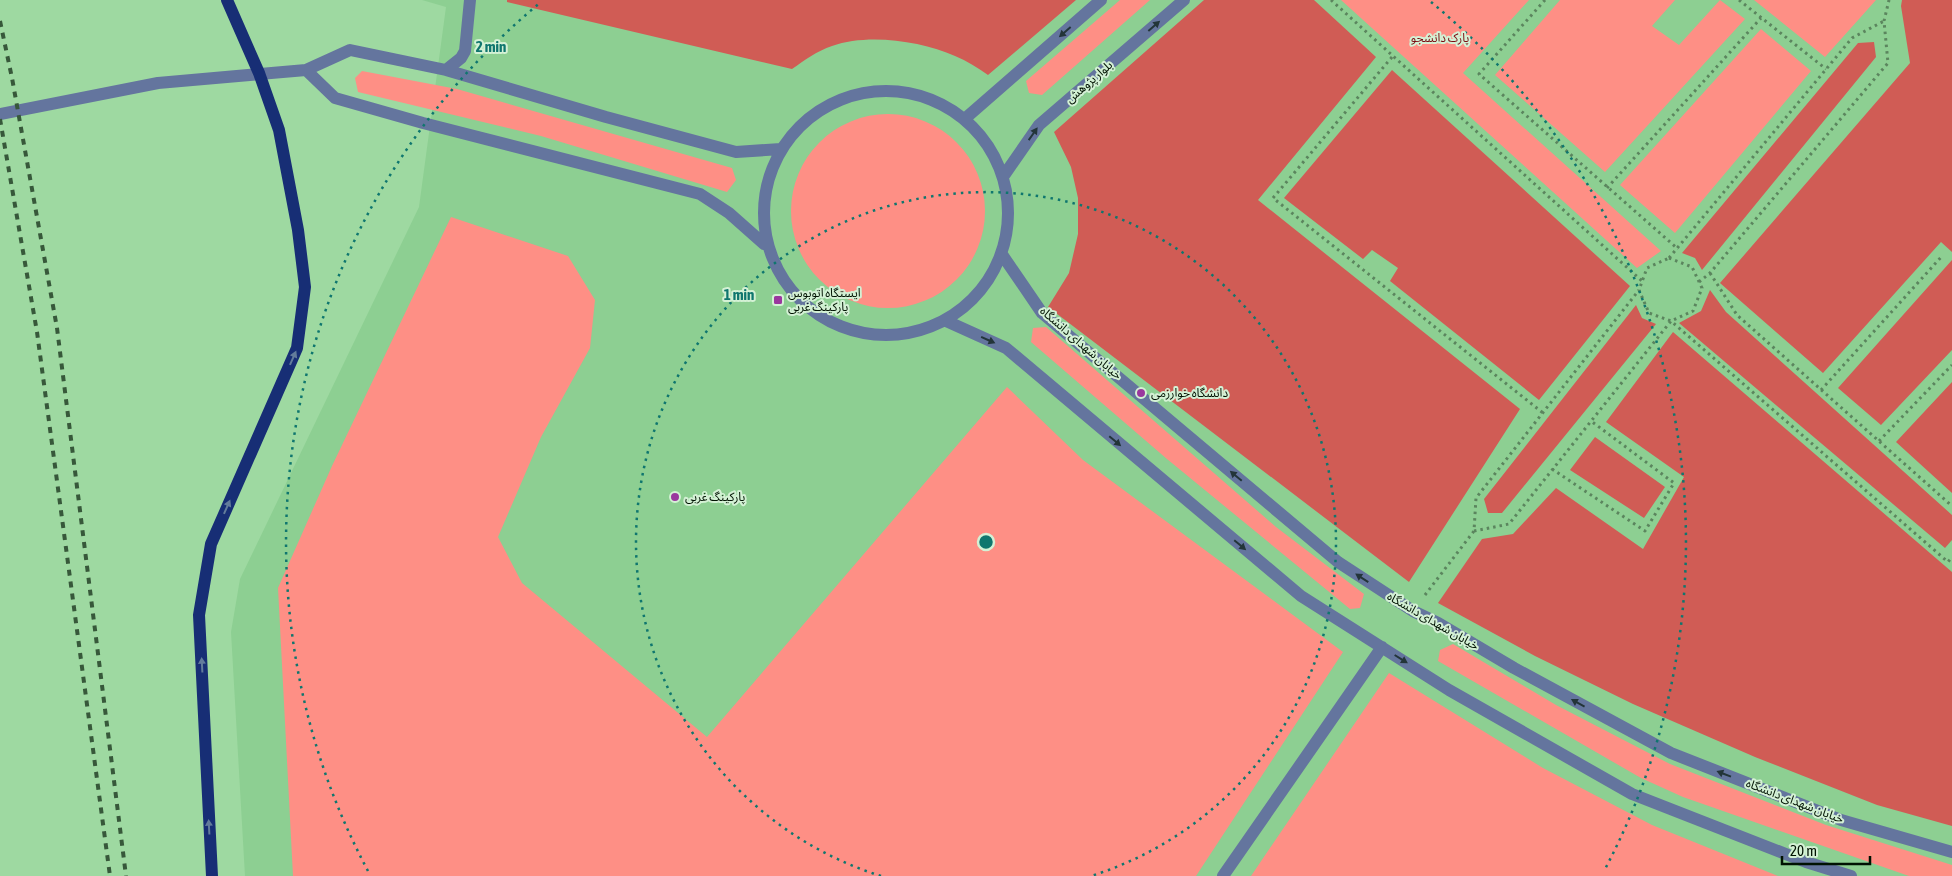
<svg xmlns="http://www.w3.org/2000/svg" width="1952" height="876" viewBox="0 0 1952 876" font-family="'Asap Condensed','Noto Sans Arabic',sans-serif">
<style>
.built{fill:#8dcf92}
.green{fill:#fe8f85}
.forest{fill:#d05c55}
.lines{fill:none;stroke-linecap:round;stroke-linejoin:round}
.path{stroke:#5b855e;stroke-width:3;stroke-dasharray:2.5 4;stroke-linecap:butt}
.minor{stroke:#64759e;stroke-width:12}
.major{stroke:#172e75;stroke-width:12}
.rail{stroke:#37583a;stroke-width:4;stroke-dasharray:6 6;stroke-linecap:butt}
.oneway{fill:#233539}
.oneway2{fill:#637c9b}
.ring{fill:none;stroke:#0f766e;stroke-width:2.5;stroke-dasharray:2.5 5}
.poi-dot{fill:#9a379e;stroke:#d4f1d5;stroke-width:2}
.labels{text-anchor:middle;stroke-width:4;stroke-linejoin:round;paint-order:stroke}
.park-label{font-size:12px;fill:#7b0b11;stroke:#d4f1d5}
.street-label{font-size:12px;fill:#001202;stroke:#d4f1d5}
.poi-label{font-size:12px;fill:#001202;stroke:#d4f1d5;text-anchor:start}
.centre{fill:#0f766e;stroke:#d4f1d5;stroke-width:2.5}
.ring-label{font-size:15px;text-anchor:middle;font-weight:bold;fill:#0f766e;stroke:#d4f1d5;stroke-width:4;stroke-linejoin:round;paint-order:stroke}
</style>
<rect width="100%" height="100%" fill="#9ed9a1"/>
<path class="built" d="M422,0H1952V876H245L231,632L240,579L419,207L446,7Z"/>
<path class="green" d="M1120,0H1150L1042,95L1029,93L1026,81Z
M1341,0H1529L1463,73L1661,251L1637,268Z
M1560,0H1675L1652,26L1679,45L1720,0L1745,19L1605,172L1495,75Z
M1754,0H1876L1825,57Z
M1761,29L1811,71L1675,233L1620,185Z
M362,71L457,89L732,168L736,180L727,192L541,136L358,92L355,78Z
M791 211a97 97 0 1 1 194 0a97 97 0 1 1-194 0Z
M451,217L568,256L595,300L590,348L541,437L498,537L522,583L707,737L1007,387L1083,460L1343,652L1196,876H293L278,588L332,466Z
M1046,327L1276,527L1364,594L1360,608L1350,609L1167,459L1031,342L1033,328Z
M1453,644L1556,705L1670,764L1826,825L1952,865V876H1909L1683,797L1641,778L1438,661L1440,650Z
M1389,673L1543,768L1652,825L1778,876H1251Z"/>
<path class="forest" d="M507,0H1076L988,75C978,68 967,61 955,56C921,41 868,33 832,46C817,51 805,60 792,69L507,2Z
M1204,0H1314L1376,57L1258,200L1520,409L1409,582L1048,307L1069,273L1078,234V198L1071,167L1054,132Z
M1902,0H1952V252L1941,242L1823,373L1720,283L1910,63L1901,6Z
M1874,42L1876,57L1702,270L1695,258L1682,253L1858,43Z
M1392,70L1630,286L1539,400L1390,281L1398,268L1372,250L1363,259L1284,198Z
M1952,260V350L1881,425L1838,388Z
M1710,290L1726,312L1952,515V540L1945,548L1679,323L1701,311Z
M1636,305L1642,318L1656,324L1502,513H1488L1484,499Z
M1673,332L1952,572V826L1877,805L1755,757L1633,704L1535,656L1438,603L1482,539L1513,534L1556,488L1643,549L1684,477L1606,422Z
M1952,382V493L1896,442Z
M1595,437L1665,487L1644,518L1570,470Z"/>
<g class="lines">
<path class="path" d="M1331,0L1642,281
M1545,0L1479,74L1678,249
M1739,0L1826,69
M1392,57L1273,198L1543,413
M1607,188L1761,18
M1669,258L1852,38L1884,21
M1669,258L1692,267L1702,288L1693,311L1671,321L1649,313L1639,290L1647,268Z
M1710,273L1737,315L1952,506
M1699,282L1710,273L1888,63L1884,21L1889,0
M1821,390L1943,255
M1879,441L1952,365
M1552,469L1645,531L1674,483L1591,421
M1474,531L1509,524L1671,321L1948,562L1952,557
M1425,595L1474,531L1476,498L1639,290"/>
<path class="minor" d="M306,70L335,98L423,123L700,194L729,213L764,244
M446,70L606,117L736,152L781,149
M764 213a122 122 0 1 1 244 0a122 122 0 1 1-244 0Z
M0,114L158,83L306,70L350,50L446,70L461,58L465,51L470,0
M968,116L1101,0
M1005,174L1039,125L1184,0
M1001,253L1042,313L1338,562L1413,611L1438,623L1514,668L1671,753L1841,820L1952,852
M944,320L1006,348L1301,596L1449,690L1632,794L1806,862L1851,876
M1223,876L1382,647"/>
<path class="major" d="M212,876L199,615L211,544L297,348L305,287L298,230L279,130L259,73L227,0"/>
<path class="rail" d="M0,21L12,78L57,328L126,876
M0,119L37,332L110,876"/>
</g>
<defs><path id="oneway-solid" d="M-6-.8H1V-3.2L6.5 0L1 3.2V.8H-6Z" transform="scale(1.25)"/></defs>
<g class="oneway">
<use href="#oneway-solid" transform="translate(1154 26) rotate(-41)"/>
<use href="#oneway-solid" transform="translate(1065 32) rotate(139)"/>
<use href="#oneway-solid" transform="translate(1033 134) rotate(-55)"/>
<use href="#oneway-solid" transform="translate(988 340) rotate(24)"/>
<use href="#oneway-solid" transform="translate(1115 441) rotate(40)"/>
<use href="#oneway-solid" transform="translate(1236 476) rotate(-140)"/>
<use href="#oneway-solid" transform="translate(1240 545) rotate(40)"/>
<use href="#oneway-solid" transform="translate(1362 578) rotate(-147)"/>
<use href="#oneway-solid" transform="translate(1401 659) rotate(32)"/>
<use href="#oneway-solid" transform="translate(1578 703) rotate(-151)"/>
<use href="#oneway-solid" transform="translate(1724 774) rotate(-159)"/>
</g>
<g class="oneway2">
<use href="#oneway-solid" transform="translate(293 358) rotate(-66)"/>
<use href="#oneway-solid" transform="translate(227 507) rotate(-66)"/>
<use href="#oneway-solid" transform="translate(202 665) rotate(-93)"/>
<use href="#oneway-solid" transform="translate(209 827) rotate(-93)"/>
</g>
<g class="ring">
<path d="M881 876A350 350 0 1 1 1091 876"/>
<path d="M368 871A700 700 0 0 1 541 2M1431 2A700 700 0 0 1 1604 871"/>
</g>
<g class="poi-dot">
<rect x="773" y="295" width="10" height="10" rx="2.5"/>
<circle cx="1141" cy="393" r="5"/>
<circle cx="675" cy="497" r="5"/>
</g>
<g class="labels">
<g class="park-label">
<text x="1440" y="42">پارک دانشجو</text>
</g>
<g class="street-label">
<text transform="translate(1089 82) rotate(-41)" y="4">بلوار پژوهش</text>
<text transform="translate(1081 343) rotate(41)" y="4">خیابان شهدای دانشگاه</text>
<text transform="translate(1433 621) rotate(30)" y="4">خیابان شهدای دانشگاه</text>
<text transform="translate(1795 801) rotate(21)" y="4">خیابان شهدای دانشگاه</text>
</g>
<g class="poi-label">
<text x="788" y="297">ایستگاه اتوبوس<tspan x="788" dy="14">پارکینگ غربی</tspan></text>
<text x="1151" y="397">دانشگاه خوارزمی</text>
<text x="685" y="501">پارکینگ غربی</text>
</g>
</g>
<circle cx="986" cy="542" r="8" class="centre"/>
<g class="ring-label">
<text x="491" y="52">2 min</text>
<text x="739" y="300">1 min</text>
</g>
<path d="M1782 856v8h88v-8" fill="none" stroke="#001202" stroke-width="2.5"/>
<text x="1790" y="856" font-size="15" fill="#001202" stroke="#d4f1d5" stroke-width="4" paint-order="stroke">20 m</text>
</svg>
